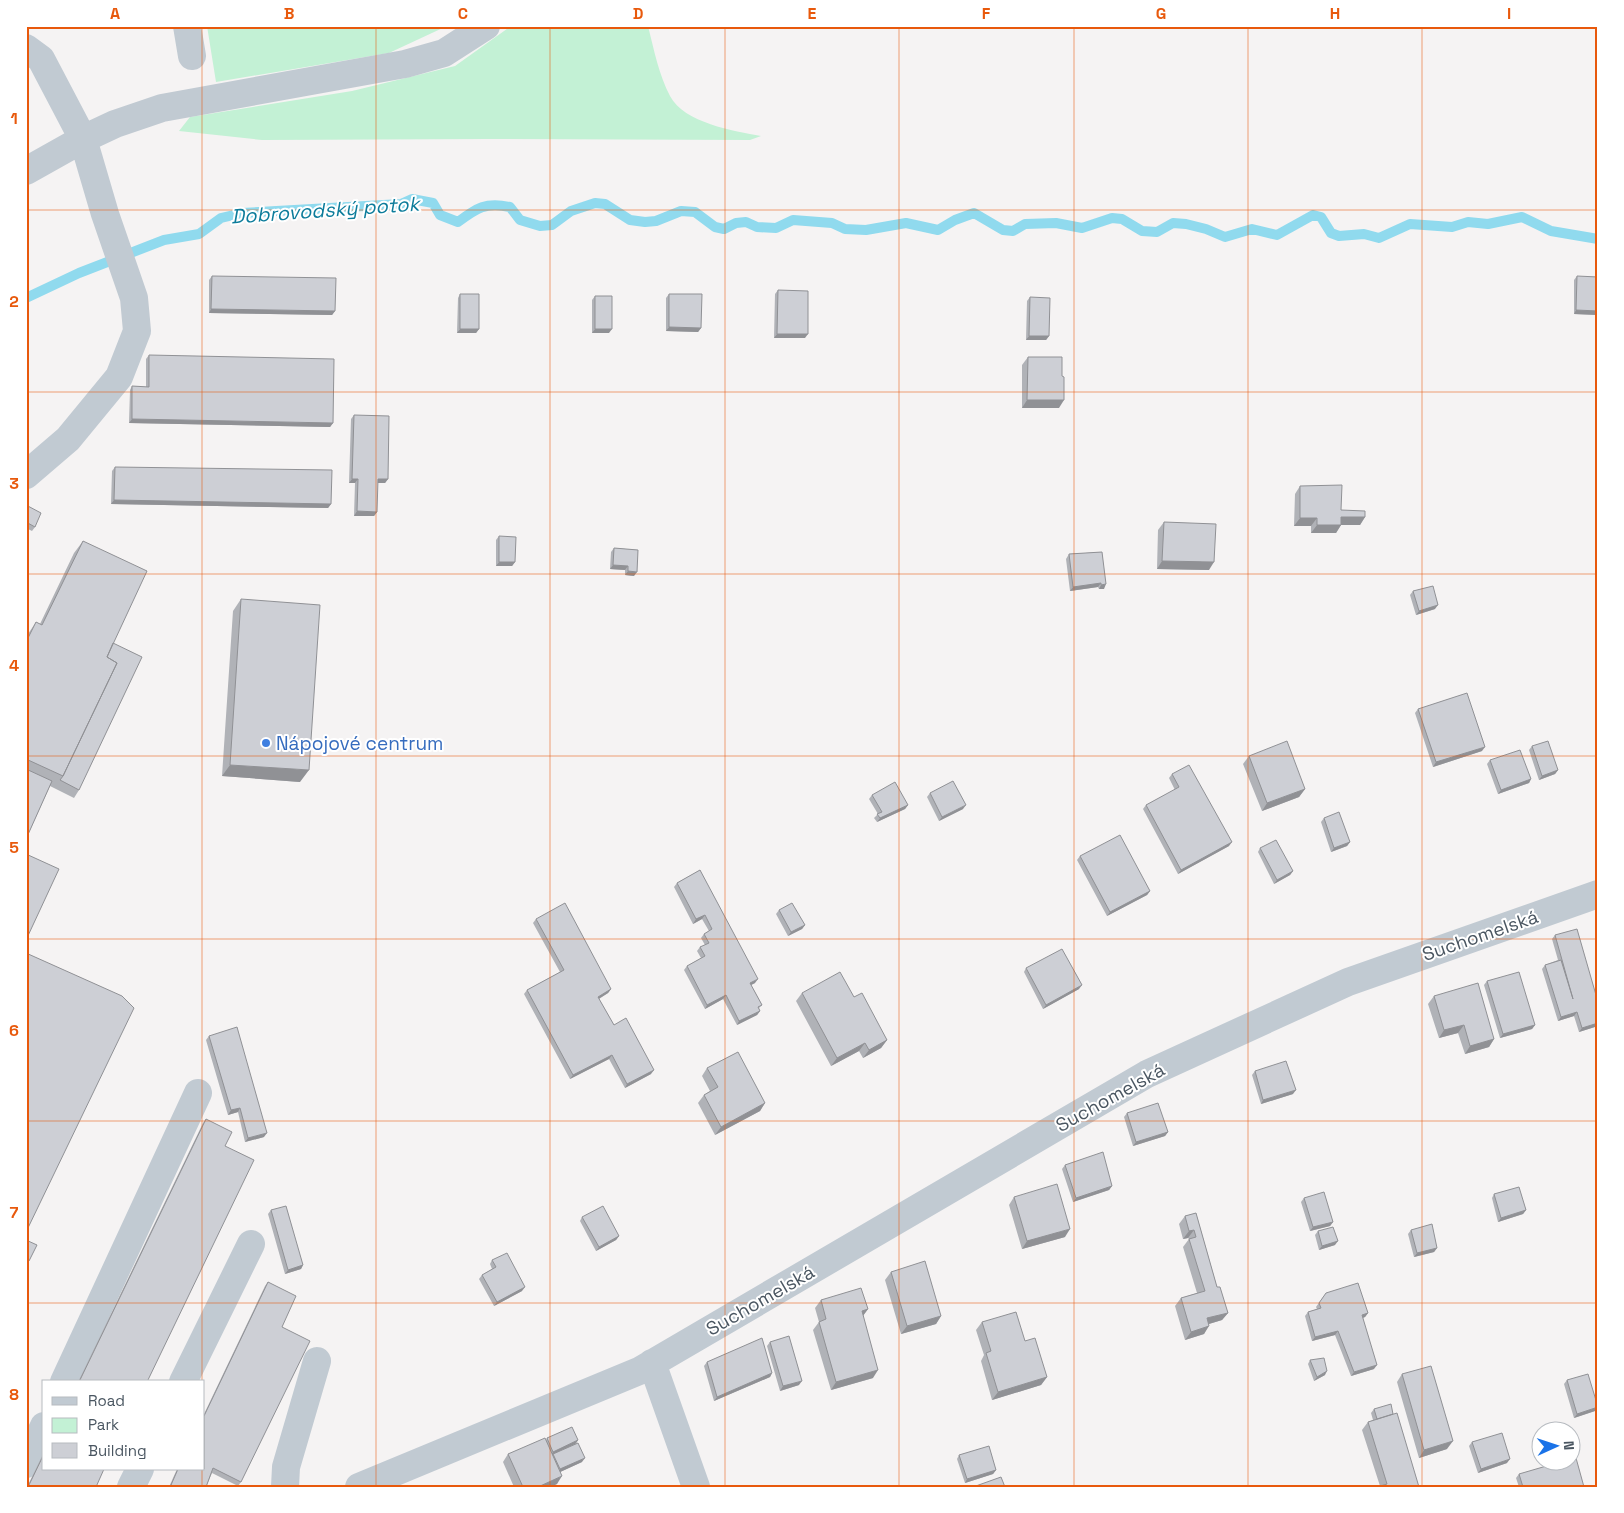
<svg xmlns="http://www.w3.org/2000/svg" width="1624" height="1513" viewBox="0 0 1624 1513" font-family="'Space Grotesk',sans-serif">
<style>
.green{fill:#c3f1d5}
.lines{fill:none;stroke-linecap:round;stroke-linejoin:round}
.stream{stroke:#90daee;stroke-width:10}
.minor{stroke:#c1cad2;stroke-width:28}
.wall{fill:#b0b2b7}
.shaded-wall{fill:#909195}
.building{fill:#cdcfd5;stroke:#909195}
.grid{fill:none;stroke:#e8590c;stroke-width:1;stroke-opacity:0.55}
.shop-dot{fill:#3f7fe0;stroke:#fff;stroke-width:2}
.labels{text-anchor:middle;stroke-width:4;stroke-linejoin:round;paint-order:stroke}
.shop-label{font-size:19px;fill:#366cbe;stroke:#fff;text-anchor:start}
.street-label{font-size:19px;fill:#4a5661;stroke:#fff}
.water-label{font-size:20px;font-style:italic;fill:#0c7c9b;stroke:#fff}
.neatline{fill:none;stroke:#e8590c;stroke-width:2}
.grid-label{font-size:16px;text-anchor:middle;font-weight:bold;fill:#e8590c}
</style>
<rect width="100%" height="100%" fill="#f5f3f3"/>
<path class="green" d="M207,26H447L389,53L216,82Z
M511,26H648C654,50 659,75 670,96C684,123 734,131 761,136L750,140L487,139L262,140L179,131L190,117L352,91L455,66Z"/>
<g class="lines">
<path class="stream" d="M26,298L79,273L164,240L199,234L221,218L242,213L401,204L412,199L433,203L440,215L458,222C477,208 485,202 510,207L520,220L540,226L552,225L571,211L595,203L605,204L630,220L645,222L656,221L681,211L695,212L715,227L724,229L736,223L746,222L757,227L776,228L793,220L832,223L845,229L866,230L906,223L938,230L955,220L974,213L1003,230L1013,231L1025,224L1056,223L1082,228L1112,218L1122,219L1142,231L1157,232L1173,223L1186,224L1206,229L1225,237L1252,229L1277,235L1313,215L1321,217L1331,233L1339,236L1364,234L1379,238L1410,224L1452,227L1468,222L1488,224L1522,217L1551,231L1598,239"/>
<path class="minor" d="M187,26L192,56
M26,48L41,59L83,139L105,214L134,298L137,331L119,377L68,439L26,475
M26,171L83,139L115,124L162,108L405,64L444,53L486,26
M652,1363L696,1487
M64,1382L198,1093
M183,1382L251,1244
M26,1464L44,1426
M131,1487L140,1469
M285,1487L286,1467L317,1361
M359,1487L639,1371L1147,1074L1348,982L1598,894"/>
</g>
<path class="wall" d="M212,276L335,311L332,315L209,313V280Z
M1577,276L1598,315L1574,314V280Z
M778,290L805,338H774L775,294Z
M460,294L479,329L476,333H457L458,298Z
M669,294L701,328L698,332L666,331V298Z
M595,296L609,333H592V300Z
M1030,297L1049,336L1046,340H1026L1027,301Z
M149,355L333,423L330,427L129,423L130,390L132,386L146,387V359Z
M1028,357L1059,408H1022V365Z
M354,415L388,479L385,483H377V512L374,516H354L355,483H349L351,419Z
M115,467L331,504L328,508L111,504L112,471Z
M1300,486L1341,510L1365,517L1360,525H1341L1336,533H1311V526H1294L1295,494Z
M26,505L35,527L32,531L26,528Z
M1164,522L1209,570L1157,569L1158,530Z
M499,536L515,562L512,566H496V540Z
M83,541L113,643L79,790L74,798L50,786L26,839V637L36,622L40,624L74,553Z
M614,548L638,550L634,576L625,575V570L610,569L611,552Z
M1102,552L1104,589H1099L1098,587L1070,591L1066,559L1069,554Z
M1413,591L1435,609L1416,615L1410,595Z
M241,599L300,782L222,776L233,611Z
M1418,709L1482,751L1433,767L1415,713Z
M1532,746L1558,770L1555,774L1539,780L1529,750Z
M1249,756L1305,789L1299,797L1262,811L1243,764Z
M1490,760L1531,779L1529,783L1498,794L1487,764Z
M1172,774L1229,846L1178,874L1143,809L1146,805L1175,790L1169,778Z
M930,793L963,809L939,821L927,797Z
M872,795L908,805L905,809L877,822L874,818L878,814L869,799Z
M1324,818L1350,842L1347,846L1331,852L1321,822Z
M1260,848L1293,871L1290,875L1274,884L1258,852Z
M1080,856L1150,891L1147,895L1107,916L1077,860Z
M700,870L755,983L751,985L762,1005L759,1008L760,1011L757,1015L737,1025L723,999L705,1009L684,970L687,966L701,958L697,951L700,947L705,945L701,938L704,934L709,931L702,919L693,924L674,887L677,883Z
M779,910L805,925L802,929L788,936L776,914Z
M536,919L611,989L608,993L599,999L614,1025L651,1074L625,1088L609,1059L570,1079L524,994L527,990L560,972L533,923Z
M1555,935L1598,1026L1579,1032L1574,1016L1558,1021L1542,969L1545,965L1558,960L1552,939Z
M1026,968L1079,989L1043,1009L1024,972Z
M1487,981L1535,1025L1532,1029L1500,1038L1484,985Z
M802,993L854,997L887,1040L881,1048L863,1058L859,1051L831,1066L796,1001Z
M1434,996L1494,1039L1489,1047L1465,1054L1458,1033L1439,1038L1428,1004Z
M209,1036L264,1137L245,1142L238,1112L228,1115L206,1040Z
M707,1068L765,1103L760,1111L715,1135L698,1103L704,1095L710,1091L702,1076Z
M1255,1071L1293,1094L1261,1104L1252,1075Z
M1127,1113L1168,1132L1165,1136L1133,1146L1124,1117Z
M206,1119L225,1146L147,1382H78L203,1123Z
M1065,1165L1112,1186L1109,1190L1073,1202L1062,1169Z
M1494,1194L1526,1210L1523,1214L1498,1222L1492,1198Z
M1014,1197L1065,1237L1022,1249L1009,1205Z
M1304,1198L1333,1222L1330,1226L1310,1231L1301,1202Z
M271,1210L303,1265L301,1269L285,1274L268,1214Z
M1196,1213L1217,1287L1228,1313L1222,1320L1209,1324L1204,1334L1185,1340L1175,1306L1181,1298L1197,1293L1183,1247L1189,1239L1188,1238L1183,1239L1179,1224L1185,1216Z
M582,1217L619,1236L616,1240L596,1251L580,1221Z
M1411,1230L1437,1248L1434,1252L1414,1257L1408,1234Z
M1318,1231L1335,1245L1319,1250L1315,1235Z
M492,1260L522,1291L494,1306L479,1279L482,1275L492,1269L490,1264Z
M891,1272L941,1316L936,1324L901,1334L885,1280Z
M268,1282L282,1327L241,1482L238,1486L212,1473L206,1487H169L177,1469H204V1414L265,1286Z
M1326,1293L1368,1313L1365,1317L1363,1318L1374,1369L1351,1376L1335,1335L1312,1341L1305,1316L1308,1312L1317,1309L1316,1307Z
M821,1300L868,1309L863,1316L873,1378L831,1390L813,1330L819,1322L815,1308Z
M982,1322L1047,1377L1041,1385L992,1400L981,1361L984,1355L976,1330Z
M770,1342L799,1385L780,1391L767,1346Z
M1310,1360L1325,1375L1314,1381L1308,1364Z
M707,1362L772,1373L770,1377L714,1401L704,1366Z
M1402,1374L1447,1449L1419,1458L1397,1382Z
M1567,1380L1598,1405V1408L1595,1411L1574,1418L1564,1384Z
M1374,1409L1393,1414L1419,1487L1380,1486L1362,1430L1368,1422L1373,1420L1371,1413Z
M547,1438L578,1440L576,1444L582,1462L560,1472L557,1484L550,1487H514L503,1462L508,1454L546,1440Z
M1472,1442L1507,1463L1478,1473L1469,1446Z
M44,1452V1469L96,1487H27Z
M959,1455L996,1470L993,1474L965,1483L957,1459Z
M1519,1474L1584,1487H1519L1516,1478Z"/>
<path class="shaded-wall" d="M211,309L335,311L332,315L209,313Z
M1576,310L1598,311V315L1574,314Z
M669,327L701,328L698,332L666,331Z
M460,329H479L476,333H457Z
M595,329H612L609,333H592Z
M777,334H808L805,338H774Z
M1029,336H1049L1046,340H1026Z
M1027,400H1064L1059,408H1022Z
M132,419L333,423L330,427L129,423Z
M352,479H358L355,483H349Z
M378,479H388L385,483H375Z
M114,500L331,504L328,508L111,504Z
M357,511L377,512L374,516H354Z
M1341,517H1365L1360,525H1335Z
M1300,518H1317L1311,526H1294Z
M1317,525H1341L1336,533H1311Z
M1162,561L1214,562L1209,570L1157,569Z
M499,562H515L512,566H496Z
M613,565L628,566L625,570L610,569Z
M628,571L637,572L634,576L625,575Z
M1101,583L1098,587L1070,591L1073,587Z
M1106,584L1104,589H1099L1101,585Z
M1438,605L1435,609L1416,615L1419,611Z
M1485,747L1482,751L1433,767L1436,762Z
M230,765L309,770L300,782L222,776Z
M1558,770L1555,774L1539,780L1542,776Z
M1531,779L1529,783L1498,794L1501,790Z
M1305,789L1299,797L1262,811L1267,803Z
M908,805L905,809L877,822L880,818Z
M966,805L963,809L939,821L942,817Z
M1232,842L1229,846L1178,874L1181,870Z
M1350,842L1347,846L1331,852L1334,848Z
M1293,871L1290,875L1274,884L1277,880Z
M1150,891L1147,895L1107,916L1110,912Z
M705,915L702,919L693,924L696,919Z
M805,925L802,929L788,936L791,932Z
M758,979L755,983L747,987L750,983Z
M1082,985L1079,989L1043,1009L1046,1005Z
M611,989L608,993L595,1001L598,997Z
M726,995L723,999L705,1009L707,1005Z
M760,1011L757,1015L737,1025L739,1021Z
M1577,1012L1574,1016L1558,1021L1561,1017Z
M1598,1023V1026L1579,1032L1582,1028Z
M1464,1025L1458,1033L1439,1038L1444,1030Z
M1535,1025L1532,1029L1500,1038L1503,1034Z
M1494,1039L1489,1047L1465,1054L1470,1046Z
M887,1040L881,1048L863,1058L869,1050Z
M865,1043L859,1051L831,1066L837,1058Z
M612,1055L609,1059L570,1079L573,1075Z
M654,1070L651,1074L625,1088L627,1084Z
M1296,1090L1293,1094L1261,1104L1263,1100Z
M765,1103L760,1111L715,1135L721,1127Z
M240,1108L238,1112L228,1115L231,1110Z
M1168,1132L1165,1136L1133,1146L1136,1142Z
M267,1133L264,1137L245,1142L248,1138Z
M1112,1186L1109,1190L1073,1202L1076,1198Z
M1526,1210L1523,1214L1498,1222L1501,1218Z
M1333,1222L1330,1226L1310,1231L1313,1227Z
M1070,1229L1065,1237L1022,1249L1027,1241Z
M1194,1230L1188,1238L1183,1239L1189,1231Z
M619,1236L616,1240L596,1251L599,1247Z
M1338,1241L1335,1245L1319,1250L1322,1246Z
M1437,1248L1434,1252L1414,1257L1417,1253Z
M303,1265L301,1269L285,1274L288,1270Z
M525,1287L522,1291L494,1306L497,1302Z
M868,1309L862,1317V1311Z
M1228,1313L1222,1320L1202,1326L1207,1318Z
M1368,1313L1365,1317L1359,1319L1362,1315Z
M941,1316L936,1324L901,1334L907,1326Z
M1209,1326L1204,1334L1185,1340L1191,1332Z
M1338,1331L1335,1335L1312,1341L1315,1337Z
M1377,1365L1374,1369L1351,1376L1354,1372Z
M878,1370L873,1378L831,1390L836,1382Z
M1327,1371L1325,1375L1314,1381L1317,1377Z
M772,1373L770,1377L714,1401L717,1397Z
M1047,1377L1041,1385L992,1400L998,1392Z
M802,1381L799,1385L780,1391L783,1386Z
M1598,1407L1595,1411L1574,1418L1577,1414Z
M578,1440L575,1444L553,1454L550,1456L553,1452Z
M1453,1441L1447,1449L1419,1458L1424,1450Z
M585,1458L582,1462L558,1473L560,1469Z
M1510,1459L1507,1463L1478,1473L1481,1469Z
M996,1470L993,1474L965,1483L967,1479Z
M562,1476L557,1484L550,1487H538Z"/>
<path class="building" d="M212,276L336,278L335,311L211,309Z
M1577,276L1598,277V311L1576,310Z
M778,290L808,291V334H777Z
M460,294H479V329H460Z
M669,294H702L701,328L669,327Z
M595,296H612V329H595Z
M1030,297L1050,298L1049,336H1029Z
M149,355L334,359L333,423L132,419V386L149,387Z
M1028,357H1062V376L1064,377V400H1027Z
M354,415L389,416L388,479H378L377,512L357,511L358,479H352Z
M115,467L332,470L331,504L114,500Z
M1342,485L1341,510L1365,511V517H1341V525H1317V518H1300V486Z
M26,505L41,513L35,527L26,522Z
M1164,522L1216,524L1214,562L1162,561Z
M499,536L516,537L515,562H499Z
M83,541L147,571L107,657L117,663L63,776L26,759V642L36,622L42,625Z
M614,548L638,550L637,572L628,571V566L613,565Z
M1102,552L1106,584L1101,585V583L1073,587L1069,554Z
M1433,586L1438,605L1419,611L1413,591Z
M241,599L320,605L309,770L230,765Z
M113,643L142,657L79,790L60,780L63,776L117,663L107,657Z
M1467,693L1485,747L1436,762L1418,709Z
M1287,741L1305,789L1267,803L1249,756Z
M1548,741L1558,770L1542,776L1532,746Z
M1520,750L1531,779L1501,790L1490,760Z
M1189,765L1232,842L1181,870L1146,805L1179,787L1172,774Z
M26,769L52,781L26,839Z
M953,781L966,805L942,817L930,793Z
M895,782L908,805L880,818L877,814L882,812L872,795Z
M1339,812L1350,842L1334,848L1324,818Z
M1120,835L1150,891L1110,912L1080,856Z
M1276,840L1293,871L1277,880L1260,848Z
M26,854L59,869L26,940Z
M700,870L758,979L750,983L762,1005L758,1007L760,1011L739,1021L726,995L707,1005L687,966L705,956L700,947L709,943L704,934L712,929L705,915L696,919L677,883Z
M565,903L611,989L598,997L614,1025L626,1018L654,1070L627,1084L612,1055L573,1075L527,990L564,970L536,919Z
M792,903L805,925L791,932L779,910Z
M1577,929L1598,1002V1023L1582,1028L1577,1012L1561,1017L1545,965L1561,960L1573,999L1555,935Z
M1062,949L1082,985L1046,1005L1026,968Z
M26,953L122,996L134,1008L26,1232Z
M840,972L854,997L862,993L887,1040L869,1050L865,1043L837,1058L802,993Z
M1519,972L1535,1025L1503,1034L1487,981Z
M1478,983L1494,1039L1470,1046L1464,1025L1444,1030L1434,996Z
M237,1027L267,1133L248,1138L240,1108L231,1110L209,1036Z
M738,1052L765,1103L721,1127L704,1095L718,1087L707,1068Z
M1286,1061L1296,1090L1263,1100L1255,1071Z
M1158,1103L1168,1132L1136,1142L1127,1113Z
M206,1119L232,1132L225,1146L254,1160L147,1382H79Z
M1103,1152L1112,1186L1076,1198L1065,1165Z
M1057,1184L1070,1229L1027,1241L1014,1197Z
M1519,1187L1526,1210L1501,1218L1494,1194Z
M1324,1192L1333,1222L1313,1227L1304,1198Z
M286,1206L303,1265L288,1270L271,1210Z
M603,1206L619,1236L599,1247L582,1217Z
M1196,1213L1217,1287H1220L1228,1313L1207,1318L1209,1326L1191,1332L1181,1298L1205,1291L1189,1239L1196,1237L1194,1230L1189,1231L1185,1216Z
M1432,1224L1437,1248L1417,1253L1411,1230Z
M1333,1227L1338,1241L1322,1246L1318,1231Z
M26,1240L37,1245L29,1261L26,1260Z
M507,1253L525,1287L497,1302L482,1275L496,1267L492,1260Z
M925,1261L941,1316L907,1326L891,1272Z
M268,1282L296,1296L282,1327L310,1341L241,1482L213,1468L206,1487H175L171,1485L178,1469H204V1416Z
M1358,1283L1368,1313L1362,1315L1377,1365L1354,1372L1338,1331L1315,1337L1308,1312L1321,1308L1319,1303L1326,1293Z
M861,1288L868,1309L862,1311L878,1370L836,1382L819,1322L826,1319L821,1300Z
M1016,1312L1025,1341L1035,1338L1047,1377L998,1392L986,1353L991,1351L982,1322Z
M789,1336L802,1381L783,1386L770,1342Z
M762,1338L772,1373L717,1397L707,1362Z
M1324,1358L1327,1371L1317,1377L1310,1360Z
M1431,1366L1453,1441L1424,1450L1402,1374Z
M1588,1374L1598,1407L1577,1414L1567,1380Z
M1391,1404L1393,1414L1377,1419L1374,1409Z
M1397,1413L1419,1487H1377L1387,1484L1368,1422Z
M572,1427L578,1440L553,1452L547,1438Z
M1502,1433L1510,1459L1481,1469L1472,1442Z
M545,1438L562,1476L538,1487H523L508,1454Z
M578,1443L585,1458L560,1469L553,1454Z
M989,1446L996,1470L967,1479L959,1455Z
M44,1454V1469H104L96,1487H28Z
M1576,1458L1584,1487H1523L1519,1474L1567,1460H1572V1459Z
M1001,1477L1005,1487H973Z"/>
<path class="grid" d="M202,26V1382M376,26V1487M550,26V1487M725,26V1487M899,26V1487M1074,26V1487M1248,26V1487M1422,26V1487M26,210H1598M26,392H1598M26,574H1598M26,756H1598M26,939H1598M26,1121H1598M26,1303H1598M202,1469V1487"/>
<circle class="shop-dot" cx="266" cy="743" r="5"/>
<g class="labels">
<g class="shop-label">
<text x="276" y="750">Nápojové centrum</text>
</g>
<g class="street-label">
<text transform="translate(1480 935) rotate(-19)" y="7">Suchomelská</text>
<text transform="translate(1110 1097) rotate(-29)" y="7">Suchomelská</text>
<text transform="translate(760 1300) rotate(-30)" y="7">Suchomelská</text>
</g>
<g class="water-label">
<text transform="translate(325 210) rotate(-4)" y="7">Dobrovodský potok</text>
</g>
</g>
<rect width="1624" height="1513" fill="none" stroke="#ffffff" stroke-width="55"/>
<rect x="42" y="1380" width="162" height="90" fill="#ffffff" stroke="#b7bbc0"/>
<rect x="52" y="1397" width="25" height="8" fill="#c1cad2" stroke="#b7bbc0"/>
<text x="88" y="1406" font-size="15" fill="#4a5661">Road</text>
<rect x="52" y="1418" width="25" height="15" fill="#c3f1d5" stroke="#b7bbc0"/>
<text x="88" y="1430" font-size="15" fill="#4a5661">Park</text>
<rect x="52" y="1443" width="25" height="15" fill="#cdcfd5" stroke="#b7bbc0"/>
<text x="88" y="1456" font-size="15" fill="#4a5661">Building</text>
<g transform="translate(1556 1446) rotate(87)"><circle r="24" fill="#ffffff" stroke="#b7bbc0"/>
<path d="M0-4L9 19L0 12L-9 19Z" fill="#1a73e8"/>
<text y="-8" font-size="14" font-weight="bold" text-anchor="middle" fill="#4a5661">N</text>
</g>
<rect x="28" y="28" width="1568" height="1458" class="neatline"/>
<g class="grid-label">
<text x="115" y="19">A</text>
<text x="289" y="19">B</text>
<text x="463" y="19">C</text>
<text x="638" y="19">D</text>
<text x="812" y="19">E</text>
<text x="986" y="19">F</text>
<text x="1161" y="19">G</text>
<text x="1335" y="19">H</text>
<text x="1509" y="19">I</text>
<text x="14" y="124">1</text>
<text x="14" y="307">2</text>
<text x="14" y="489">3</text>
<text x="14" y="671">4</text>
<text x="14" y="853">5</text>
<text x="14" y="1036">6</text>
<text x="14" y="1218">7</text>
<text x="14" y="1400">8</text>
</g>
</svg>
